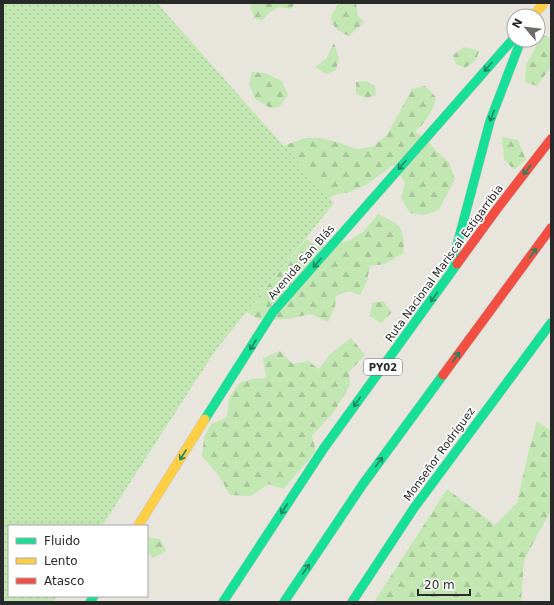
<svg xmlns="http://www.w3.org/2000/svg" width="554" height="605" viewBox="0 0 554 605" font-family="'DejaVu Sans',sans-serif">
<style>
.forest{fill:url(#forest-firs)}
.park{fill:url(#park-dots)}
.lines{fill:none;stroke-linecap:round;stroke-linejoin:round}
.fast-casing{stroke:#c5c4c3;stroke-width:10}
.slow-casing{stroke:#c5c4c3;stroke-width:10}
.jam-casing{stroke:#c5c4c3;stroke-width:10}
.fast{stroke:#16e098;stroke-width:9}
.slow{stroke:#ffcf43;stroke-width:9}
.jam{stroke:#f24e42;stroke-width:9}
.oneway{stroke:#208460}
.labels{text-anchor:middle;stroke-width:3.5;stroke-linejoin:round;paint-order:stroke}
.shield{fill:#fff;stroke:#696969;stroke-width:1}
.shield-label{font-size:10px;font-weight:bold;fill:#292929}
.street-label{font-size:11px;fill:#292929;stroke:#fff}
</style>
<defs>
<pattern id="forest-firs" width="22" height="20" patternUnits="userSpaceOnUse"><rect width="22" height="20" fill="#c3e7b3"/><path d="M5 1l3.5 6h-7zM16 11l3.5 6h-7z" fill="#a8c69a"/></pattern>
<pattern id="park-dots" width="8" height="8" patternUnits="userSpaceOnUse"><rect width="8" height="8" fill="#c3e7b3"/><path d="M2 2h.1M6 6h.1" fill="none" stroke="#a8c69a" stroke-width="1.8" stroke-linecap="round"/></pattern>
</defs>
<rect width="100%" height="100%" fill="#e8e5dd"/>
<path class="forest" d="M250,3H295L291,9L279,7L270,12L262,21L254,18Z
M339,3H356L358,16L364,22L349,36C340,32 329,26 332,14C333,11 337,7 339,3Z
M542,35L551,38V67L537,86L525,82L526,65Z
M334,43L339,58L336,70L327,74L315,67L326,59Z
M464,47L479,51L476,60L465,68L456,64L453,55Z
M252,72L265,73L282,81L288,95L279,107L270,108L255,99L249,84Z
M366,81L375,86L376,95L367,98L356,94V82Z
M425,86L436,97C433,112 426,121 415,132L426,138L436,151L449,162L455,179L439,210L424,215L410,213L401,198L405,183L394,165L366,185L350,192L335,195L323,202L266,152L305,138H321L340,143L356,149L372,147L387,135L412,89Z
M502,137L518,140L526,160L514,170L504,159Z
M378,214C401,225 404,226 404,253L385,264L370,266L367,281L360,295L348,291L336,296L335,307L328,322L311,314L288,319L260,320L246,312L306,239L317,247L348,241L363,232Z
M383,301L392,312L381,323L370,316L372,303Z
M351,338L365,355L349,372L350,385L334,412L312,436L316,451L284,489L268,484L251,496L230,495L219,476L202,456L204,438L211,424L227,417L229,398L239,383L252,379L266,378L263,358L280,351L293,364L308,361L319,369L331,353Z
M537,421L551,431V510L524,560L521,602H374L447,489L495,525L517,503L528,454Z
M148,537L160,539L166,551L153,558L147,550V539Z"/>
<path class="park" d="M3,3H157L334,203L215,351L102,526H9V596H57L53,602H3Z"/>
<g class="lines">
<g class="fast-casing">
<path id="fast" d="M452,264L490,121L521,40
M205,419L273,312L514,38
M90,602L94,596
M223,602L324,448L457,264
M284,602L363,484L443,375
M352,602L414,508L551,323"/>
</g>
<g class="slow-casing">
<path id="slow" d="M533,16L544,3
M138,526L205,419"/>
</g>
<g class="jam-casing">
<path id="jam" d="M457,264L497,209L551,139
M443,375L551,228"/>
</g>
<use href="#fast" class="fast"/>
<use href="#slow" class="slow"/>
<use href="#jam" class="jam"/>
</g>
<defs><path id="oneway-shaft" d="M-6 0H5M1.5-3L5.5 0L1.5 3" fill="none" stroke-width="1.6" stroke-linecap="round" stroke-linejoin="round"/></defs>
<g class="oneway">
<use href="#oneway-shaft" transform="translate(488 67) rotate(131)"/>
<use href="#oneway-shaft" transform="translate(492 116) rotate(110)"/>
<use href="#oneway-shaft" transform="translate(402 165) rotate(131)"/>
<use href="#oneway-shaft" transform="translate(527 170) rotate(128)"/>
<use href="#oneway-shaft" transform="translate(533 253) rotate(-54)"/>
<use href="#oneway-shaft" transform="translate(317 263) rotate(131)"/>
<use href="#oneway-shaft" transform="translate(434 297) rotate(126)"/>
<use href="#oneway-shaft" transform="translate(253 345) rotate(122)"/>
<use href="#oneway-shaft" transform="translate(456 357) rotate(-54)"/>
<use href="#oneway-shaft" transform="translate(357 402) rotate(126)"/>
<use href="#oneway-shaft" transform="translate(183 455) rotate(122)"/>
<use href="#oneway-shaft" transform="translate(379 462) rotate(-54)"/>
<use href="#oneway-shaft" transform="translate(284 509) rotate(123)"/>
<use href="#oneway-shaft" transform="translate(306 569) rotate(-56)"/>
</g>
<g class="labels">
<rect class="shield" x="364" y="359" width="38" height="16" rx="3"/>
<g class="shield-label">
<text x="383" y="371">PY02</text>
</g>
<g class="street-label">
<text transform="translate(301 262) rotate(-49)" y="4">Avenida San Blás</text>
<text transform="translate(444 263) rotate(-54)" y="4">Ruta Nacional Mariscal Estigarribia</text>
<text transform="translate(439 454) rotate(-54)" y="4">Monseñor Rodríguez</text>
</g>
</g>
<rect width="554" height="605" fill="none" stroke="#292929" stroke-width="8"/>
<rect x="8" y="525" width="140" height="72" fill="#ffffff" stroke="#a9a9a9"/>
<rect x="16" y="538" width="20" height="6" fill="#16e098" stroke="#a9a9a9"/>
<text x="44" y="545" font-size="12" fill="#292929">Fluido</text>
<rect x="16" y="558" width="20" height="6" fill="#ffcf43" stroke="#a9a9a9"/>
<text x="44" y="565" font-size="12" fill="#292929">Lento</text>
<rect x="16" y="578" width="20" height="6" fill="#f24e42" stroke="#a9a9a9"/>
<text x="44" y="585" font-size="12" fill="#292929">Atasco</text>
<g transform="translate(526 28) rotate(298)"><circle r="19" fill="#ffffff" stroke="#a9a9a9"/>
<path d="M0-3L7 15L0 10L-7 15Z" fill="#6c6b68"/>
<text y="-6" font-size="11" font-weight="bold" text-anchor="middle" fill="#292929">N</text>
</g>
<path d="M418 589v6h52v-6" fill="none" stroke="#292929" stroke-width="2"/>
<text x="424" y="589" font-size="12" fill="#292929" stroke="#ffffff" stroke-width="3" paint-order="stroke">20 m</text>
</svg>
